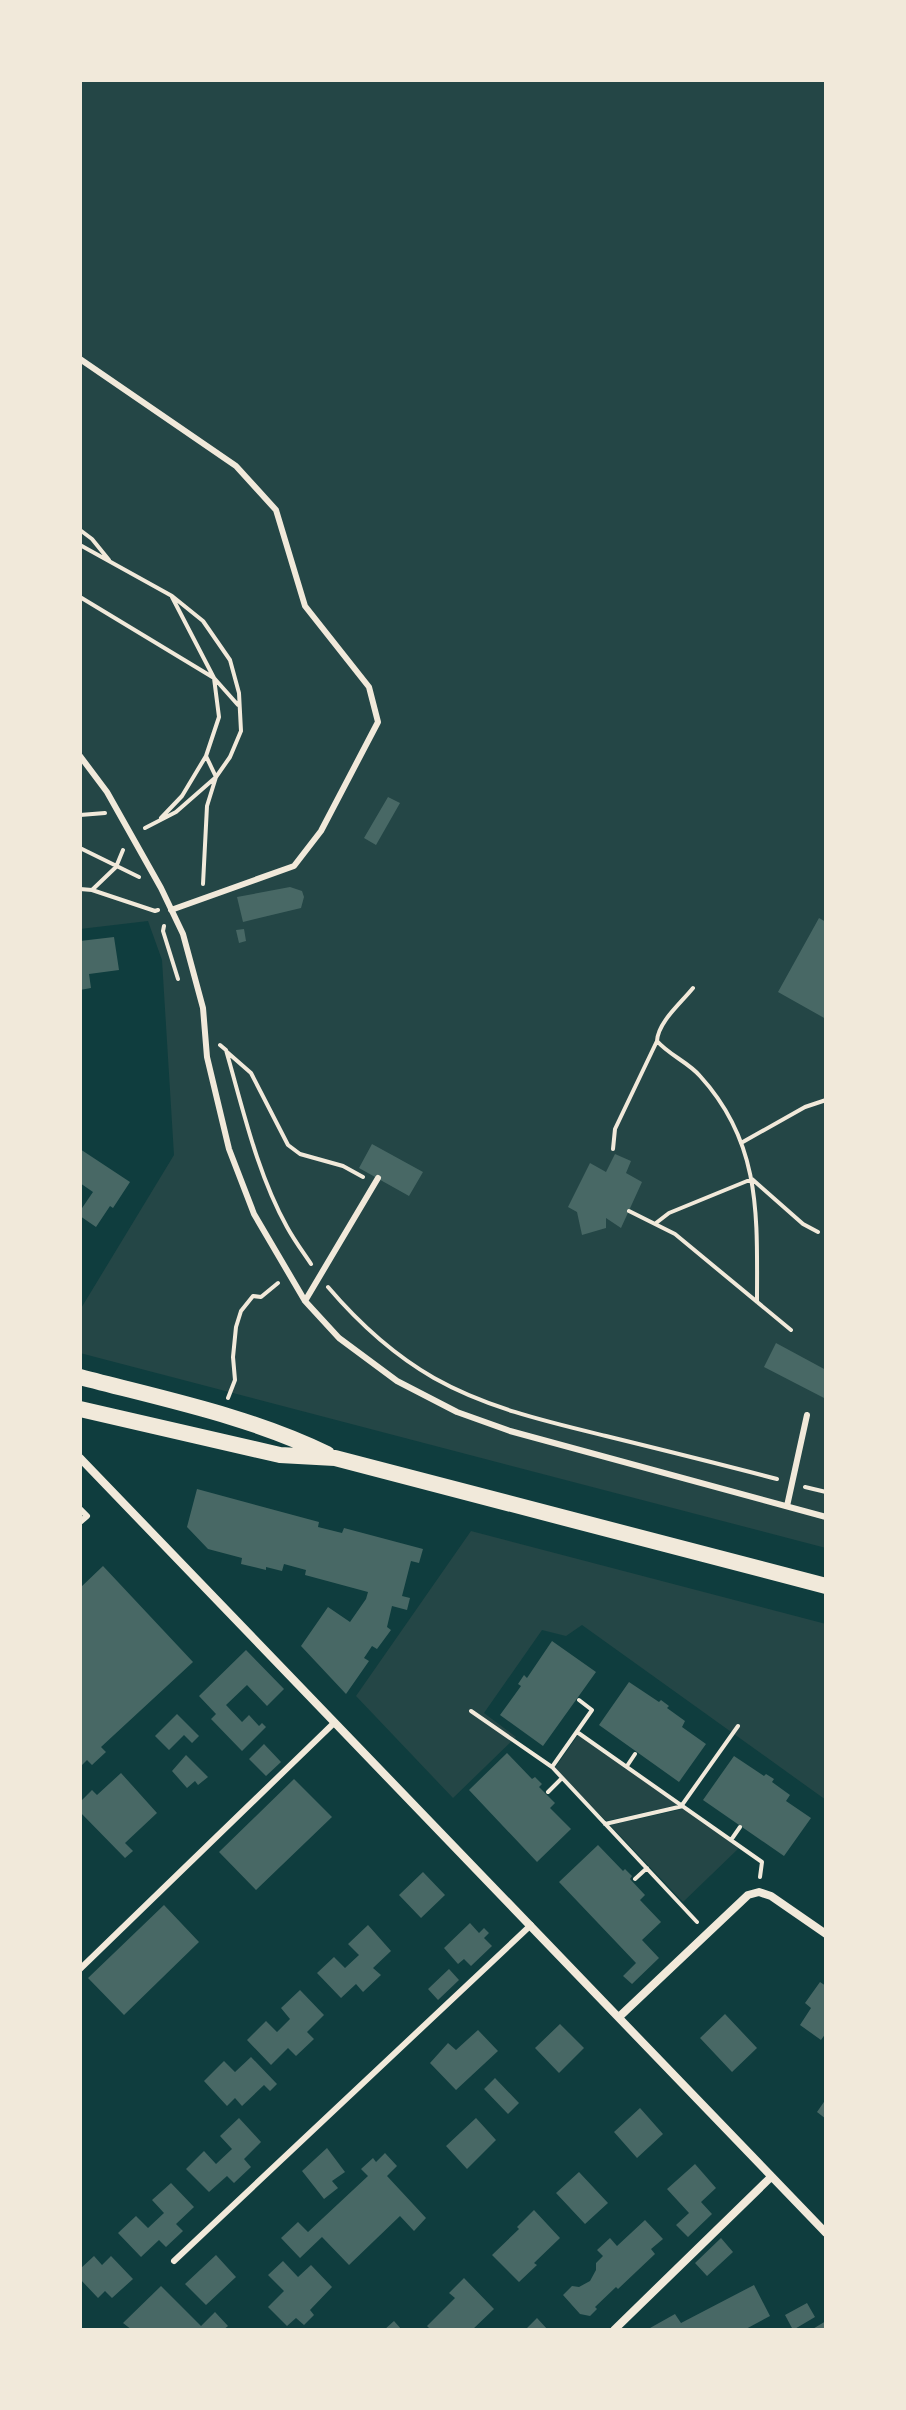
<svg xmlns="http://www.w3.org/2000/svg" width="906" height="2410" viewBox="0 0 906 2410" font-family="'DejaVu Sans',sans-serif">
<style>
.green{fill:#244646}
.building{fill:#486865}
.lines{fill:none;stroke-linecap:round;stroke-linejoin:round}
.path{stroke:#f1e9da;stroke-width:4}
.service{stroke:#f1e9da;stroke-width:6}
.minor{stroke:#f1e9da;stroke-width:8}
.secondary{stroke:#f1e9da;stroke-width:16}
</style>
<rect width="100%" height="100%" fill="#0f3d3e"/>
<path class="green" d="M80,80H826V1548L80,1353V1310L174,1155L162,960L148,921L80,929Z
M471,1531L826,1624V1800L582,1625L566,1636L542,1630L484,1713L516,1737L453,1798L356,1696Z
M578,1735L678,1805L606,1821L555,1768Z
M683,1809L739,1848L683,1902L610,1825Z"/>
<path class="building" d="M388,797L400,803L376,845L364,838Z
M290,887L302,891L304,897L301,908L243,922L237,897Z
M819,918L826,922V1019L778,992Z
M244,929L246,941L239,943L236,930Z
M114,937L119,970L89,974L91,988L80,990V941Z
M372,1144L423,1172L409,1196L359,1168Z
M80,1149L130,1182L113,1208L110,1206L96,1227L80,1216V1211L93,1192L80,1183Z
M615,1154L631,1161L626,1173L642,1182L621,1228L606,1218V1228L582,1235L577,1212L568,1207L590,1163L606,1172Z
M776,1343L826,1370V1399L764,1367Z
M197,1489L319,1522L318,1527L342,1533L344,1528L423,1549L419,1563L411,1561L402,1596L410,1598L407,1610L392,1606L387,1627L391,1630L377,1649L372,1646L364,1658L369,1661L346,1694L301,1646L328,1607L350,1622L366,1599L368,1592L305,1575L306,1570L284,1564L282,1571L266,1567V1570L241,1564L242,1558L208,1549L187,1527Z
M103,1566L193,1662L101,1747L106,1752L92,1765L87,1760L80,1767V1588Z
M552,1641L596,1672L543,1746L500,1715L521,1686L518,1684L524,1675L527,1678Z
M246,1650L284,1689L267,1706L247,1685L226,1705L242,1722L249,1715L259,1726L262,1723L266,1727L242,1751L211,1719L216,1714L199,1696Z
M629,1682L659,1702L661,1700L669,1706L667,1708L685,1721L682,1727L706,1744L679,1782L599,1725Z
M177,1714L199,1736L192,1743L184,1735L169,1750L155,1736Z
M264,1744L281,1762L266,1776L249,1759Z
M507,1753L532,1779L535,1777L542,1784L539,1787L555,1803L550,1808L571,1829L537,1862L469,1790Z
M186,1755L208,1777L198,1785L195,1781L187,1788L172,1771Z
M734,1756L764,1776L766,1774L774,1779L772,1782L790,1795L786,1801L811,1818L784,1856L703,1800Z
M121,1773L157,1813L125,1843L133,1851L125,1858L80,1812V1802L92,1790L97,1795Z
M294,1779L332,1817L256,1890L219,1852Z
M598,1845L623,1871L625,1869L632,1876L630,1879L645,1895L640,1900L661,1922L642,1940L659,1958L632,1984L623,1976L636,1963L559,1882Z
M423,1872L445,1895L421,1918L399,1895Z
M164,1905L199,1942L124,2015L88,1978Z
M470,1923L479,1933L484,1928L489,1933L484,1938L492,1946L471,1966L464,1959L458,1964L444,1948Z
M368,1925L391,1951L373,1968L381,1975L363,1992L356,1984L341,1998L317,1973L334,1957L345,1968L359,1955L348,1944Z
M449,1969L459,1980L438,2000L428,1989Z
M820,1982L826,1986V2033L821,2040L800,2025L811,2008L805,2003Z
M300,1990L324,2015L307,2032L314,2039L296,2056L288,2048L271,2065L247,2040L266,2021L277,2032L290,2019L281,2008Z
M725,2014L757,2048L732,2072L700,2038Z
M560,2024L584,2048L559,2073L535,2048Z
M478,2030L498,2051L456,2090L430,2063L448,2043L456,2050Z
M251,2057L277,2084L270,2091L264,2085L242,2106L235,2098L227,2106L204,2081L224,2061L235,2072Z
M495,2078L519,2103L508,2114L484,2089Z
M826,2099V2119L817,2112Z
M640,2108L663,2134L637,2158L614,2132Z
M239,2118L261,2142L244,2159L251,2167L234,2183L227,2176L209,2192L186,2169L204,2151L216,2164L232,2149L220,2136Z
M476,2118L496,2140L467,2169L446,2146Z
M327,2148L345,2172L332,2181L338,2188L324,2199L302,2171Z
M385,2153L397,2166L387,2176L426,2218L414,2231L400,2216L349,2265L322,2237L300,2258L281,2238L298,2222L308,2232L368,2176L361,2169L373,2158L376,2162Z
M695,2164L716,2188L701,2202L712,2214L688,2237L676,2225L689,2213L667,2189Z
M579,2172L608,2203L585,2224L556,2193Z
M171,2183L194,2207L176,2224L183,2231L166,2247L159,2240L141,2257L118,2233L136,2216L148,2228L164,2213L152,2200Z
M534,2210L560,2238L534,2263L537,2265L519,2282L492,2255L519,2229L517,2227Z
M645,2220L663,2239L651,2249L655,2254L618,2289L616,2287L595,2307L597,2309L590,2316L580,2314L563,2295L572,2286L579,2287L590,2281L596,2270V2263L603,2256L597,2250L610,2238L617,2246Z
M721,2238L733,2252L707,2276L695,2263Z
M216,2255L236,2277L206,2305L185,2284Z
M94,2256L102,2265L111,2256L133,2279L112,2298L105,2291L98,2298L80,2279V2269Z
M283,2261L298,2277L311,2265L332,2287L310,2310L314,2315L304,2325L296,2318L287,2326L268,2307L284,2291L268,2275Z
M464,2278L494,2309L472,2330H431L427,2326L455,2298L449,2293Z
M754,2285L770,2316L744,2330H652L650,2328L675,2314L681,2323Z
M161,2286L201,2326L215,2312L228,2326L223,2330H132L123,2323Z
M807,2303L815,2317L793,2330L785,2315Z
M537,2318L548,2330H525Z
M394,2321L402,2330H384Z
M826,2321V2330H811Z"/>
<g class="lines">
<path class="path" d="M80,530L92,539L109,560
M80,545L172,596L203,621L230,660L239,693L241,731L230,757L216,777L176,812L145,828
M80,597L214,678L238,705
M172,597L214,678L219,717L206,756L216,777L207,806L203,884
M80,815L105,813
M161,818L182,796L206,756
M80,848L139,877
M80,889L92,890L155,911L158,910
M92,890L116,867L123,850
M164,926L163,931L178,979
M693,988C681,1003 658,1022 657,1041C669,1055 688,1062 700,1076C762,1144 757,1217 757,1302
M220,1045L226,1050C243,1109 257,1173 287,1227C294,1240 303,1252 311,1264
M227,1052L251,1073L288,1145L300,1154L343,1166L363,1177
M741,1143L805,1107L826,1100
M613,1149L615,1129L657,1041
M629,1211L675,1234L791,1330
M656,1223L669,1213L752,1179L803,1224L818,1232
M328,1287C357,1321 394,1355 434,1378C487,1408 548,1422 606,1436C663,1450 720,1464 777,1479
M228,1398L235,1380L233,1357L236,1327L241,1311L253,1296L261,1297L278,1283
M805,1487L826,1492
M579,1700L592,1710L552,1767L697,1922
M471,1711L552,1767
M577,1732L762,1862L760,1877
M627,1766L635,1754
M548,1792L562,1778
M682,1805L738,1726
M605,1824L683,1806
M731,1840L740,1827
M635,1879L647,1868"/>
<path class="service" d="M80,359L236,466L276,510L305,606L369,687L378,722L321,831L294,866L171,910
M80,756L107,792L161,888L183,934L203,1008L207,1057L229,1149L254,1214L305,1301L339,1338L397,1381L457,1412L510,1431L826,1517
M305,1301L378,1178
M787,1506L807,1415
M80,1509L87,1516L80,1522
M80,1969L335,1722
M174,2261L531,1925"/>
<path class="minor" d="M80,1458L826,2233
M619,2017L748,1895L759,1892L771,1896L826,1934
M614,2330L771,2177"/>
<path class="secondary" d="M80,1377C163,1399 249,1416 327,1454
M80,1409L280,1455L335,1458L826,1586"/>
</g>
<rect width="906" height="2410" fill="none" stroke="#f1e9da" stroke-width="164"/>
</svg>
